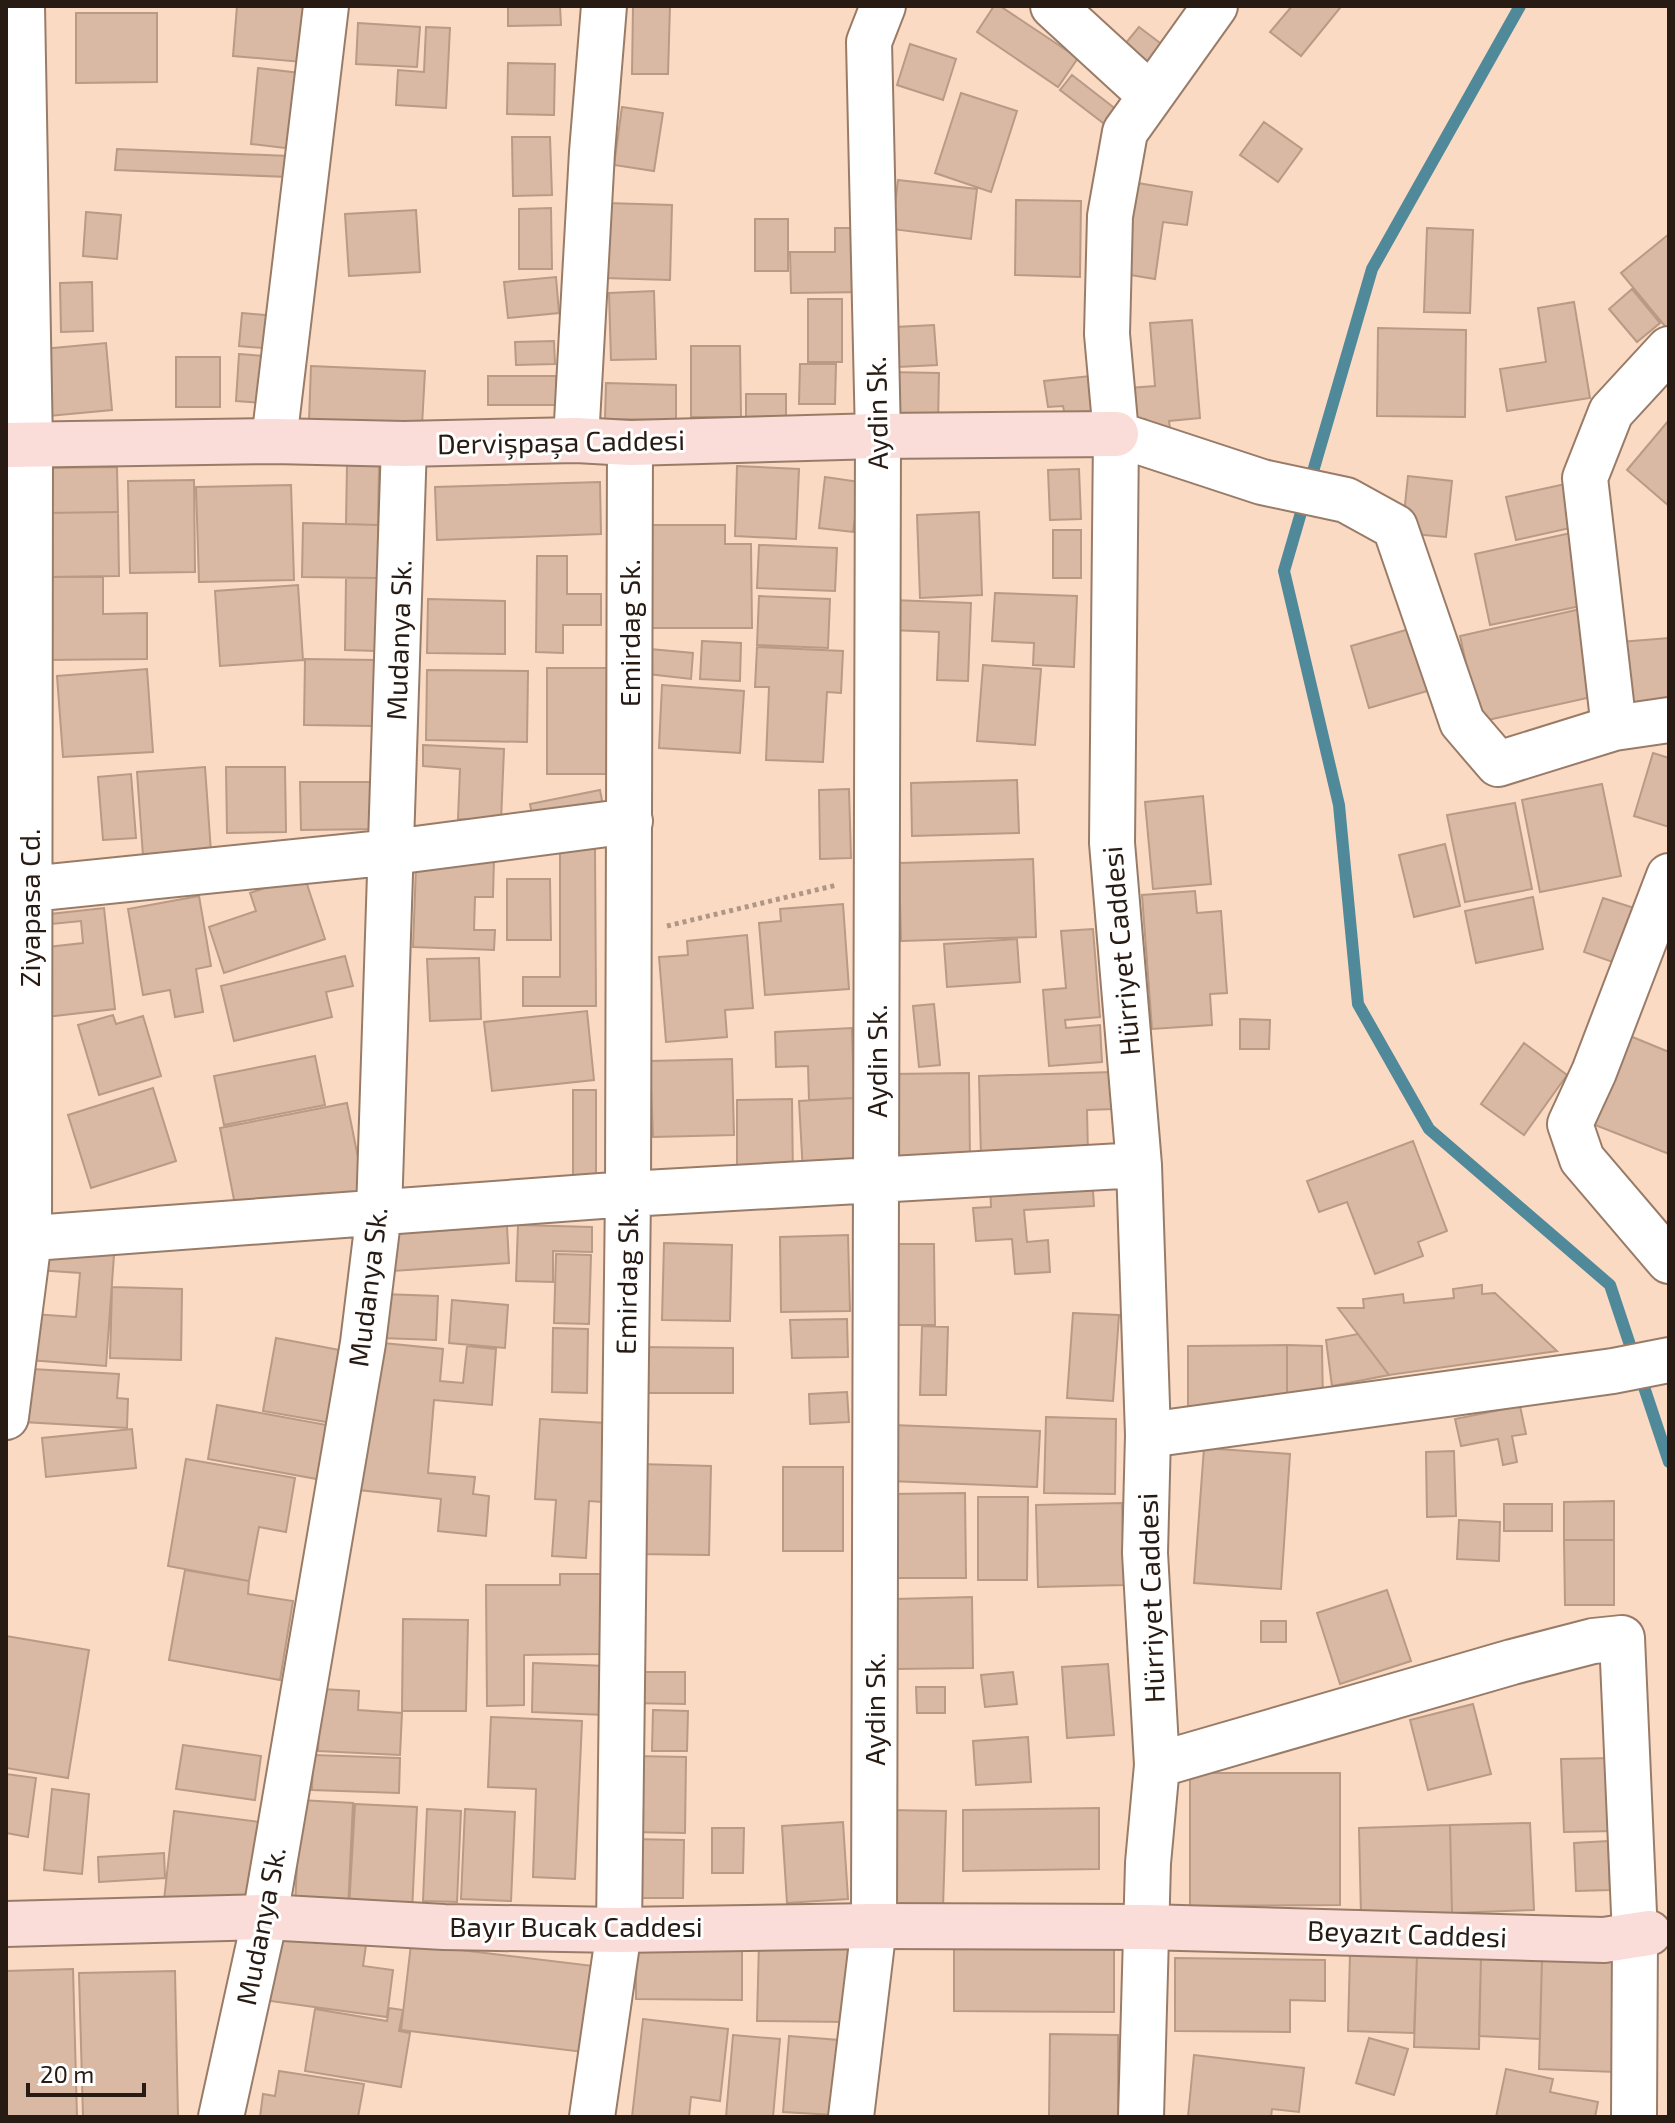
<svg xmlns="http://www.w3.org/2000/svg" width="1675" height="2123" viewBox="0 0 1675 2123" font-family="'Exo 2',sans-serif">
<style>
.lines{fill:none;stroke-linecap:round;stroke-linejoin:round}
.stream{stroke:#508999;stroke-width:12}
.building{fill:#d9b9a4;stroke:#b89a85;stroke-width:2}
.street-casing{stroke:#997c68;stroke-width:48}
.secondary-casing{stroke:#997c68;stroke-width:48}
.path{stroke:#b09685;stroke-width:5;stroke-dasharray:4 4;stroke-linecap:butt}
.street{stroke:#fff;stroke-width:44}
.secondary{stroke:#fadcd8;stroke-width:44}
.labels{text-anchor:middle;stroke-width:6;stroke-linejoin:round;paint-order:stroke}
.street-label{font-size:28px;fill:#271b13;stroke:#fff}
</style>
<rect width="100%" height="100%" fill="#fbdac4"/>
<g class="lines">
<path class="stream" d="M1520,6L1372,269L1284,571L1339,805L1358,1004L1429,1129L1610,1285L1669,1462"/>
</g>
<path class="building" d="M237,6H307L302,62L233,56Z
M508,6H560L561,25L508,26Z
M633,6H670L668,74H632Z
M994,6H1000L1078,58L1058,87L977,32Z
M1292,6H1337L1340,8L1301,56L1270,32Z
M76,13H157V82L76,83Z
M358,23L420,27L417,67L356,64Z
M426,27L450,28L446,108L396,105L398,70L424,72Z
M1139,27L1164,46L1145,71L1120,50Z
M910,44L956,59L943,100L897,85Z
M508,63L555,64L554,115L507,114Z
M258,68L300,73L293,149L251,144Z
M1072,75L1122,114L1111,129L1060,90Z
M961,93L1017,111L991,192L935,173Z
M622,107L663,113L654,171L614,165Z
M1264,122L1302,149L1278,182L1240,155Z
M512,137H550L552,195L513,196Z
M117,149L289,156L288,177L115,170Z
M898,180L977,189L971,239L892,229Z
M1126,181L1192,192L1187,225L1163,222L1155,279L1112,272Z
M1016,200L1081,201L1080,277L1015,275Z
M606,203L672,205L670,280L604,278Z
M551,208L552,269H519V209Z
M416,210L420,272L349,276L345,214Z
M86,212L121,215L117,259L83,256Z
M755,219H788V271H755Z
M835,228H867L868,292L791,293L790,252H835Z
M1427,228L1473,230L1470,313L1424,312Z
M1669,234V331L1621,273Z
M556,277L559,313L508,318L504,282Z
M92,282L93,331L61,332L60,283Z
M1632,289L1660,323L1637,342L1609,309Z
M654,291L656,359L611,360L609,293Z
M808,299H842V362H808Z
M1574,302L1590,398L1507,411L1500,369L1546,362L1538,308Z
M242,313L276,316L273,349L239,346Z
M1192,320L1200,418L1169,421L1170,428L1145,430V419L1131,420L1129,388L1155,386L1150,323Z
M934,325L937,365L898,367L895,327Z
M1378,328L1466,330L1465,417L1377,416Z
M554,341L555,364L516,365L515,342Z
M106,343L112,410L49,416L43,349Z
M691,346H740L741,417H691Z
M239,354L265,356L262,403L236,401Z
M176,357H220V407H176Z
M800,364H836L835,404H799Z
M311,366L425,371L422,426L309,421Z
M888,372L939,373L938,424L887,423Z
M488,376H556V405H488Z
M1090,376L1095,417L1066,420L1063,406L1048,407L1044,381Z
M606,383L676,385V420L605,419Z
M746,394H786V416L746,417Z
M1669,420V506L1627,470Z
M347,464L379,465L378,525L346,524Z
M737,466L799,469L796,539L735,536Z
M117,467L118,512L45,513L44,468Z
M1079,469L1081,519L1050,520L1048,470Z
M1408,476L1452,481L1446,537L1402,533Z
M825,477L860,482L853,532L819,528Z
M194,480L195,572L130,573L128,481Z
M600,482L601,534L437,540L435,487Z
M1570,483L1579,526L1516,540L1506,497Z
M291,485L294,580L199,582L196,487Z
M118,512L119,576L46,577L45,513Z
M979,512L982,595L920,598L917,515Z
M303,523L378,525V578L302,577Z
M643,525H725V544H751L752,628H644Z
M1053,530H1081V578H1053Z
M1580,531L1595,603L1490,625L1475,554Z
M759,545L837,548L835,591L757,588Z
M537,556H567V594H601V625H563V653L536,652Z
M46,577H103V614L147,613V659L47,660Z
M346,578H378L377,651L345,650Z
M298,585L303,660L220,666L215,591Z
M995,593L1077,596L1074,667L1033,665L1034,643L992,641Z
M759,596L830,599L828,648L757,645Z
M428,599L505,601V654L427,653Z
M892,600L971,603L968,681L937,680L939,632L891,630Z
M1585,608L1605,694L1479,722L1460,636Z
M1416,627L1434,689L1369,708L1351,646Z
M1669,638V712L1625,715L1620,642Z
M702,641L741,643L740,681L700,679Z
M757,647L843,651L841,693L827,692L823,762L766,760L769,687H755Z
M650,649L693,653L691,679L648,674Z
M305,659L378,660L377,726L304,725Z
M983,665L1041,669L1035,745L977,741Z
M547,668H610V774H547Z
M147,669L153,752L63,757L57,676Z
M427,670L528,671L527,742L426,740Z
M662,685L744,691L740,753L659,748Z
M423,745L504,749L501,821L458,819L460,769L423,766Z
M1653,753L1669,758V827L1634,816Z
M205,767L211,852L143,856L137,772Z
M226,767H285L286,832L227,833Z
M131,774L136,838L103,840L98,777Z
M1017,780L1019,833L912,836L911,783Z
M300,782H380L381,829L301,830Z
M1602,784L1621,876L1540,892L1522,800Z
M849,789L851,858L820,859L819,790Z
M600,790L605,816L535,831L530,804Z
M1203,796L1211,884L1153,889L1145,802Z
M1515,803L1532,889L1465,902L1447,815Z
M1445,844L1460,906L1414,917L1399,855Z
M560,848H595L596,1006H523V977H560Z
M494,859L493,897H475L474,930H495L494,950L413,947L416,866Z
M1033,859L1036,937L901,941L899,863Z
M304,875L325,939L224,973L209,927L256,911L250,893Z
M507,879H550L551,940H507Z
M1195,891L1197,913L1221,911L1227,993L1210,994L1212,1025L1152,1029L1142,895Z
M199,896L211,966L196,969L203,1012L175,1017L170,990L143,995L128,909Z
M1533,897L1543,949L1476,963L1465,911Z
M1603,898L1634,908L1624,966L1584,952Z
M843,904L849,989L765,995L759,923L781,921L780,909Z
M104,908L115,1009L46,1017L39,948L83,943L81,921L42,925L41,915Z
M1093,929L1100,1017L1065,1020L1066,1028L1100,1025L1102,1062L1049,1066L1043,990L1066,988L1061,931Z
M747,935L753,1008L725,1010L727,1037L666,1042L659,957L688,955L687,941Z
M1017,939L1020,982L947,987L944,944Z
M345,956L353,986L326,992L332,1017L234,1041L221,986Z
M479,958L481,1019L430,1021L427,959Z
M934,1004L940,1065L919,1067L913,1006Z
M587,1011L594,1080L492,1091L484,1022Z
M113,1015L116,1024L143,1016L161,1076L99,1095L78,1025Z
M1240,1019L1270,1020L1269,1049H1240Z
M852,1028L854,1098L809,1100L808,1066L776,1067L775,1032Z
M1630,1036L1669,1052V1154L1595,1125Z
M1524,1043L1567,1075L1524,1135L1481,1104Z
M315,1056L325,1105L224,1125L214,1076Z
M732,1059L734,1135L653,1137L650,1061Z
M1112,1072L1113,1109L1087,1110L1088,1155L981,1158L979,1076Z
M969,1073L970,1162L892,1163L890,1074Z
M153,1088L176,1161L91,1188L68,1115Z
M573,1090H596V1179H573Z
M854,1098L858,1171L803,1173L799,1101Z
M792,1099L793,1181H737V1100Z
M347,1103L366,1197L325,1205L323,1193L236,1210L220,1128Z
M1413,1141L1447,1231L1418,1242L1423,1256L1375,1274L1347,1202L1319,1212L1307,1181Z
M1092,1176L1094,1206L1024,1210L1027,1242L1048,1240L1050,1272L1015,1274L1012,1239L976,1241L973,1208L991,1207L990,1183Z
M518,1225L592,1227V1252L553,1251V1282L516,1281Z
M507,1226L509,1263L393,1271L390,1234Z
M848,1235L850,1311L781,1312L780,1237Z
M664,1243L732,1245L730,1321L662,1320Z
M893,1244H934L935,1325H893Z
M39,1249L114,1255L106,1366L29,1360L33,1314L76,1317L80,1273L37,1270Z
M556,1254L591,1255L589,1324L554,1323Z
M1482,1285V1294L1495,1293L1557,1351L1389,1375L1338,1308H1364L1363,1299L1403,1294L1404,1303L1454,1298L1453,1289Z
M112,1287L182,1289L181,1360L110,1358Z
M382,1294L438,1296L436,1340L381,1338Z
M452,1300L508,1305L505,1348L449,1343Z
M1073,1313L1119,1315L1113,1401L1067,1398Z
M847,1319L848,1357L792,1358L790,1320Z
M922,1326L948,1327L946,1395H920Z
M553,1328L588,1329L587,1393L552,1392Z
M1358,1334L1389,1375L1332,1386L1326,1340Z
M276,1338L345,1351L332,1423L263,1411Z
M373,1342L443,1349L440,1381L463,1383L467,1346L496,1349L492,1405L434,1400L428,1473L475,1477L473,1494L489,1496L486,1536L438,1531L441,1499L359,1490Z
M1287,1345V1406H1188V1346Z
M1287,1345L1322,1346L1323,1406H1287Z
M639,1347L733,1348V1393H638Z
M32,1369L119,1374L117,1398L128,1399L127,1428L23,1422Z
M847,1392L849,1422L810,1424L809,1394Z
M217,1405L332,1426L322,1480L208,1459Z
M1520,1406L1526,1434L1512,1436L1517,1462L1503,1465L1498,1439L1461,1446L1455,1419Z
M1046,1417L1116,1419L1115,1494L1044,1493Z
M540,1419L606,1423L602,1502L589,1501L586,1558L552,1556L556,1500L535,1499Z
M893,1425L1040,1431L1037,1487L890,1481Z
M132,1429L136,1468L46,1477L42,1438Z
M1204,1448L1290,1454L1281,1589L1194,1583Z
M1454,1451L1456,1516L1427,1517L1426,1452Z
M186,1459L295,1478L286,1532L259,1527L249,1581L168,1566Z
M639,1464L711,1466L709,1555L637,1554Z
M783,1467H843V1551H783Z
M965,1493L966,1578H889L888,1494Z
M978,1497H1028L1027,1580H978Z
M1614,1501V1540H1564V1502Z
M1122,1503L1124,1585L1038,1587L1036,1505Z
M1504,1504H1552V1531H1504Z
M1459,1520L1500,1522L1499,1561L1457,1559Z
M1564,1540H1614V1605H1565Z
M185,1570L249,1581L248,1594L293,1601L280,1680L169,1660Z
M560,1574H602V1654L524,1655V1705L487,1706L486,1585H560Z
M1387,1590L1411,1661L1340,1684L1317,1613Z
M972,1597L973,1668L896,1669L895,1599Z
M403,1619L468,1620L466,1711H402Z
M1261,1621H1286V1642H1261Z
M6,1636L89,1650L68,1778L6,1768Z
M533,1663L606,1666L605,1715L532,1712Z
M1108,1664L1114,1735L1067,1738L1062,1667Z
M630,1672H685V1704L630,1703Z
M1013,1672L1017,1704L985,1707L981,1675Z
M916,1687H945V1713H917Z
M321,1689L359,1691L358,1710L402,1713L400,1755L318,1751Z
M1473,1704L1491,1774L1428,1790L1410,1720Z
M653,1710L688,1711L687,1751H652Z
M491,1717L582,1721L575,1879L533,1877L536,1789L488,1787Z
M1028,1737L1031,1782L976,1785L973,1741Z
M183,1745L261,1756L255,1800L176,1789Z
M313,1755L400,1758L399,1793L312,1790Z
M633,1756L686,1757L685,1833L632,1832Z
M1614,1758L1617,1831L1564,1832L1561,1759Z
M1190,1773H1340V1905L1190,1906Z
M6,1774L36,1778L28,1837L6,1833Z
M52,1789L89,1794L82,1874L44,1870Z
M300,1800L353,1803L348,1910L295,1907Z
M355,1804L417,1807L412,1912L349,1908Z
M1099,1808V1869L963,1871V1810Z
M427,1809L461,1811L457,1902L423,1901Z
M465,1809L515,1812L511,1901L461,1899Z
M888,1810L946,1811L943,1908L886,1906Z
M174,1811L259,1822L249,1911L164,1900Z
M843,1822L848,1899L787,1903L782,1826Z
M1530,1823L1534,1910L1452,1913L1450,1825Z
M1450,1825L1452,1913L1361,1916L1359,1828Z
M712,1828H744L743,1873H712Z
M629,1839L684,1840L683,1898H628Z
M1608,1841L1610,1890L1576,1891L1574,1843Z
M164,1853L165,1878L99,1882L98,1857Z
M272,1932L366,1945L363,1966L393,1970L387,2017L263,2000Z
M636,1941H742V2000L636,1999Z
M954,1941L1114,1942V2012L954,2011Z
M759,1942L848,1944L847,2022L757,2021Z
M411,1944L602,1967L592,2053L401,2030Z
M1350,1953L1417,1955L1414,2033L1348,2031Z
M1417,1955L1481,1957L1479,2049L1414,2047Z
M1481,1957L1542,1959L1540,2039L1479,2036Z
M1175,1958L1325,1960V2001L1290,2000V2032L1175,2031Z
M1542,1959L1618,1961L1615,2072L1539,2069Z
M73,1969L77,2117H6V1971Z
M175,1971L178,2117H83L79,1973Z
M389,2008L403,2010L399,2031L410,2033L401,2087L305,2071L315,2009L387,2021Z
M643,2019L728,2029L720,2101L691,2097L689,2117H632Z
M1050,2034L1118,2035V2117H1049Z
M733,2035L780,2039L773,2117H726Z
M789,2036L839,2040L834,2115L783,2112Z
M1369,2038L1408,2049L1394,2095L1356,2083Z
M1194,2055L1304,2068L1299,2112L1272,2109L1271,2117H1188Z
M1506,2069L1553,2079L1550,2092L1598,2102L1595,2117H1496Z
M279,2071L364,2084L358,2117H260L263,2094L275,2096Z"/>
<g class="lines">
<g class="street-casing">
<path id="street" d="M1053,6L1150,95
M1116,434L1262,482L1346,500L1395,527L1462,722L1498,764L1614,728L1669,720
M576,440L592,152L604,6
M274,441L326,6
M1614,728L1585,478L1611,412L1669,349
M1669,876L1594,1072L1570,1124L1582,1159L1669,1261
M6,896L30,889L393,852L630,821
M6,1240L628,1194L1139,1165
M6,1417L29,1239L30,446L22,6
M1148,1435L1613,1371L1669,1360
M1157,1765L1512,1662L1593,1641L1622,1638L1635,1936L1634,2117
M221,2117L265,1917L363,1343L379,1212L404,444
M592,2117L619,1930L628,1194L630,443
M851,2117L874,1926L878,436L869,42L883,6
M1141,2117L1148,1863L1157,1765L1145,1553L1148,1435L1139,1165L1112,843L1116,434L1107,334L1110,216L1125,132L1215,6"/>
</g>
<g class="secondary-casing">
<path id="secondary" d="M6,445L274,441L404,444L576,440L630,443L878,436L1116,434
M6,1924L265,1917L444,1927L619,1930L874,1926L1145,1927L1604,1940L1649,1933"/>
</g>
<path class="path" d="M667,926L837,885"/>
<use href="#street" class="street"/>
<use href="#secondary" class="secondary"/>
</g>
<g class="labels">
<g class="street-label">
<text transform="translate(877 413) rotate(-91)" y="10">Aydin Sk.</text>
<text transform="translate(561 442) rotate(-1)" y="10">Dervişpaşa Caddesi</text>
<text transform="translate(630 633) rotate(-90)" y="10">Emirdag Sk.</text>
<text transform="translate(399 640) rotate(-88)" y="10">Mudanya Sk.</text>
<text transform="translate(30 908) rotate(-90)" y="10">Ziyapasa Cd.</text>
<text transform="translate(1121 951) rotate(-95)" y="10">Hürriyet Caddesi</text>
<text transform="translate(877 1061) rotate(-90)" y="10">Aydin Sk.</text>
<text transform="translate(627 1281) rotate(-89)" y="10">Emirdag Sk.</text>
<text transform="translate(368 1287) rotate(-83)" y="10">Mudanya Sk.</text>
<text transform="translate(1151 1598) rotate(-92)" y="10">Hürriyet Caddesi</text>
<text transform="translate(875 1709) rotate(-90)" y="10">Aydin Sk.</text>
<text transform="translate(261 1926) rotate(-79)" y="10">Mudanya Sk.</text>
<text x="576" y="1937">Bayır Bucak Caddesi</text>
<text transform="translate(1407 1934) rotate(2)" y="10">Beyazıt Caddesi</text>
</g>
</g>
<rect width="1675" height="2123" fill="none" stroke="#271b13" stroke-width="16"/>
<path d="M28 2083v12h116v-12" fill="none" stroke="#271b13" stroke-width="4"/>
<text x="40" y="2083" font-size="24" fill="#271b13" stroke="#ffffff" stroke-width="6" paint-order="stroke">20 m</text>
</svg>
